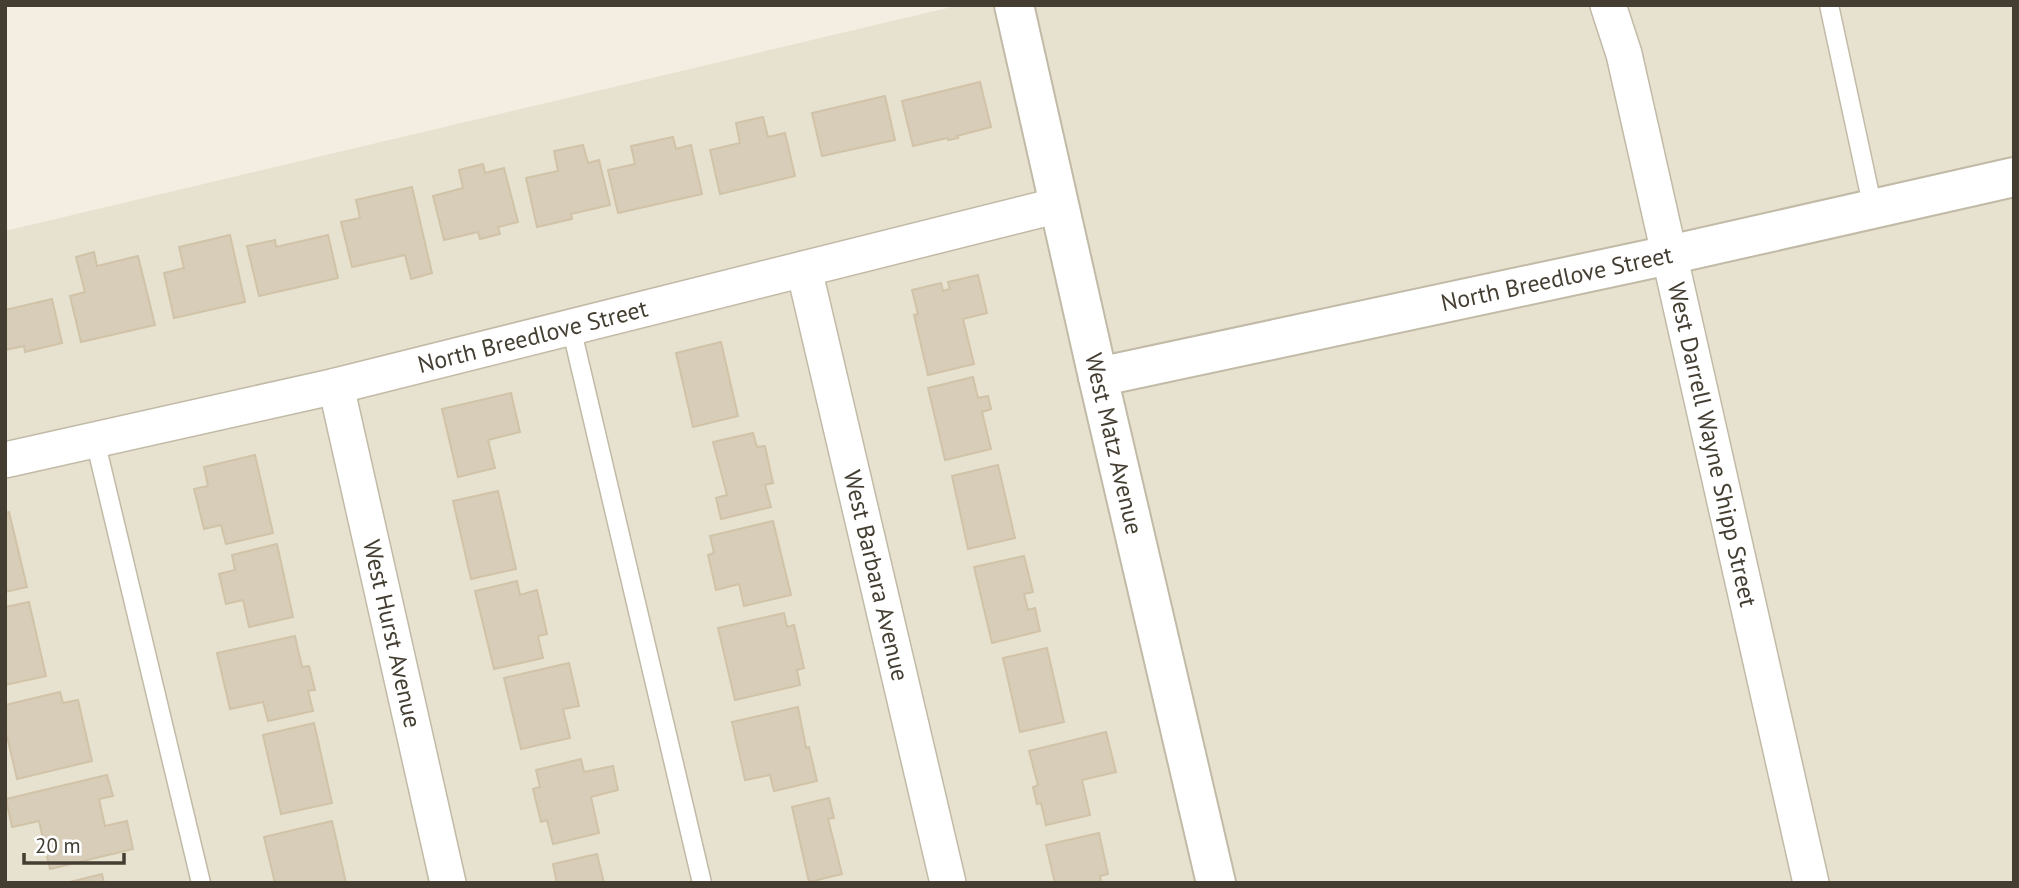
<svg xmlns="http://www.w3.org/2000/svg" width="2019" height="888" viewBox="0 0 2019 888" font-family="'PT Sans',sans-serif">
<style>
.residential{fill:#e7e1cf}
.building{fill:#d8cdb9;stroke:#d1c3a8;stroke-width:2}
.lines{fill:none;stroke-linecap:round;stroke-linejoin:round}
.service-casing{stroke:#c1baa6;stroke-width:21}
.minor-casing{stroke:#c1baa6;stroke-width:38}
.tertiary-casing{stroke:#c1baa6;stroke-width:42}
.service{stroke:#fff;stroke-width:18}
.minor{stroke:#fff;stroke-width:35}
.tertiary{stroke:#fff;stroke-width:38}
.labels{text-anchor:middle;stroke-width:6;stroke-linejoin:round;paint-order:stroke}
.street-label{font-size:24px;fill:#443e32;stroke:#fff}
</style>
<rect width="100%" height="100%" fill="#f3eee1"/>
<path class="residential" d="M960,5H2014V883H5V231Z"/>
<path class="building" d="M980,82L991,127L957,136L958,138L948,140L947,138L913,146L902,101Z
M885,96L895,140L822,156L812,113Z
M763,117L768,137L785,133L795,176L720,194L710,150L740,143L736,123Z
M673,137L676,149L691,145L702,194L618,213L608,170L635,164L631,146Z
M583,145L588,163L599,160L610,205L571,214L572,219L537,227L526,178L558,171L554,151Z
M483,164L485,173L504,168L518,222L498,227L500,234L480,239L478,232L444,240L433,196L463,188L459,170Z
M412,187L432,273L411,279L405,255L352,267L341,222L360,218L356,200Z
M230,235L245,302L174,318L164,273L184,268L179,247Z
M328,235L338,278L259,296L247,246L275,240L276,247Z
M94,252L97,266L138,256L155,325L81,342L70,296L85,292L76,257Z
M978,275L987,313L963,319L974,364L928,375L914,315L918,314L912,290L941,283L943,291L950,289L948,282Z
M52,299L62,343L25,352L24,346L5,350V310Z
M721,342L738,416L693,427L676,353Z
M973,377L978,398L988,396L991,409L982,412L991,449L945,460L928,388Z
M511,393L520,432L488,440L495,468L458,477L442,409Z
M753,433L757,447L765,446L773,483L765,485L771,507L721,519L716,498L727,495L713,442Z
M255,455L273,533L226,544L221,525L204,529L194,489L208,486L204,467Z
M998,465L1015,538L968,549L952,476Z
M498,491L516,569L471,579L453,501Z
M9,512L27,587L5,592V513Z
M773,521L791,595L744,606L739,584L716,590L708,555L714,553L710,536Z
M277,544L293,617L249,627L243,600L226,604L219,574L235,570L232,555Z
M1024,556L1033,592L1024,594L1028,610L1035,608L1040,631L992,643L974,567Z
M517,581L520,595L537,590L547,634L538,636L543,658L494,669L475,591Z
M29,602L46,676L5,685V607Z
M784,613L787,627L794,625L804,668L797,670L800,685L735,700L718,628Z
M295,636L302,667L309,666L315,690L308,691L313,711L268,721L263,702L230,709L217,653Z
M1047,648L1064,722L1020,732L1003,658Z
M569,663L579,706L563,709L570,738L521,749L504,678Z
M60,692L63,703L78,700L92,761L17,779L7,736L5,737V705Z
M798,707L806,748L809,747L817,781L774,791L770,775L745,780L732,722Z
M314,723L332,803L281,814L263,735Z
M1106,732L1116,772L1082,780L1090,815L1046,825L1041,803L1037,804L1033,787L1038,785L1029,751Z
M581,759L584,772L613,766L618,790L591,797L599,833L553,844L547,820L541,822L533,789L540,787L536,770Z
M107,775L113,796L99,799L105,826L127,821L133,849L50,869L39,821L12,827L6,799Z
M829,798L834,818L828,819L842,874L809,882L792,807Z
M332,821L346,883H275L264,837Z
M1099,833L1108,874L1100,876L1101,883H1055L1046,845Z
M597,854L604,883H557L553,864Z
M102,874L104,883H66Z"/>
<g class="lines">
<g class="service-casing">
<path id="service" d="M1829,5L1873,209
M571,327L702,883
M95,440L201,883"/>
</g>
<g class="minor-casing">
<g id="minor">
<path id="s1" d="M1608,5L1624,54L1811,883"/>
<path id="s2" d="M804,269L948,883"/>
<path id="s3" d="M336,386L448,883"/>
<path id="s4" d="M5,460L336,386L1059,205"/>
</g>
</g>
<g class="tertiary-casing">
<g id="tertiary">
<path id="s5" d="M1014,5L1098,377L1216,883"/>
<path id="s6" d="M1098,377L1669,255L2014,177"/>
</g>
</g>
<use href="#service" class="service"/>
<use href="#minor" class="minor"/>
<use href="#tertiary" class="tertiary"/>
</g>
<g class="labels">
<g class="street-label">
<text dy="8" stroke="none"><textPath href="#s6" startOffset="469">North Breedlove Street</textPath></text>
<text dy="8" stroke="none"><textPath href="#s4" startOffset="542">North Breedlove Street</textPath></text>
<text dy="8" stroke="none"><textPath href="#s1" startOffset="452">West Darrell Wayne Shipp Street</textPath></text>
<text dy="8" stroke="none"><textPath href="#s5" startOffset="450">West Matz Avenue</textPath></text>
<text dy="8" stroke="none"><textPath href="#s2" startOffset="315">West Barbara Avenue</textPath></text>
<text dy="8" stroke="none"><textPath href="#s3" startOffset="254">West Hurst Avenue</textPath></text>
</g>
</g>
<rect width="2019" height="888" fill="none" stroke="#443e32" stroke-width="14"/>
<path d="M24 853v10h100v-10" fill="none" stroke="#443e32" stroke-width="3.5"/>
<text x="35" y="853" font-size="21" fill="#443e32" stroke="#ffffff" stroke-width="5" paint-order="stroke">20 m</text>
</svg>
